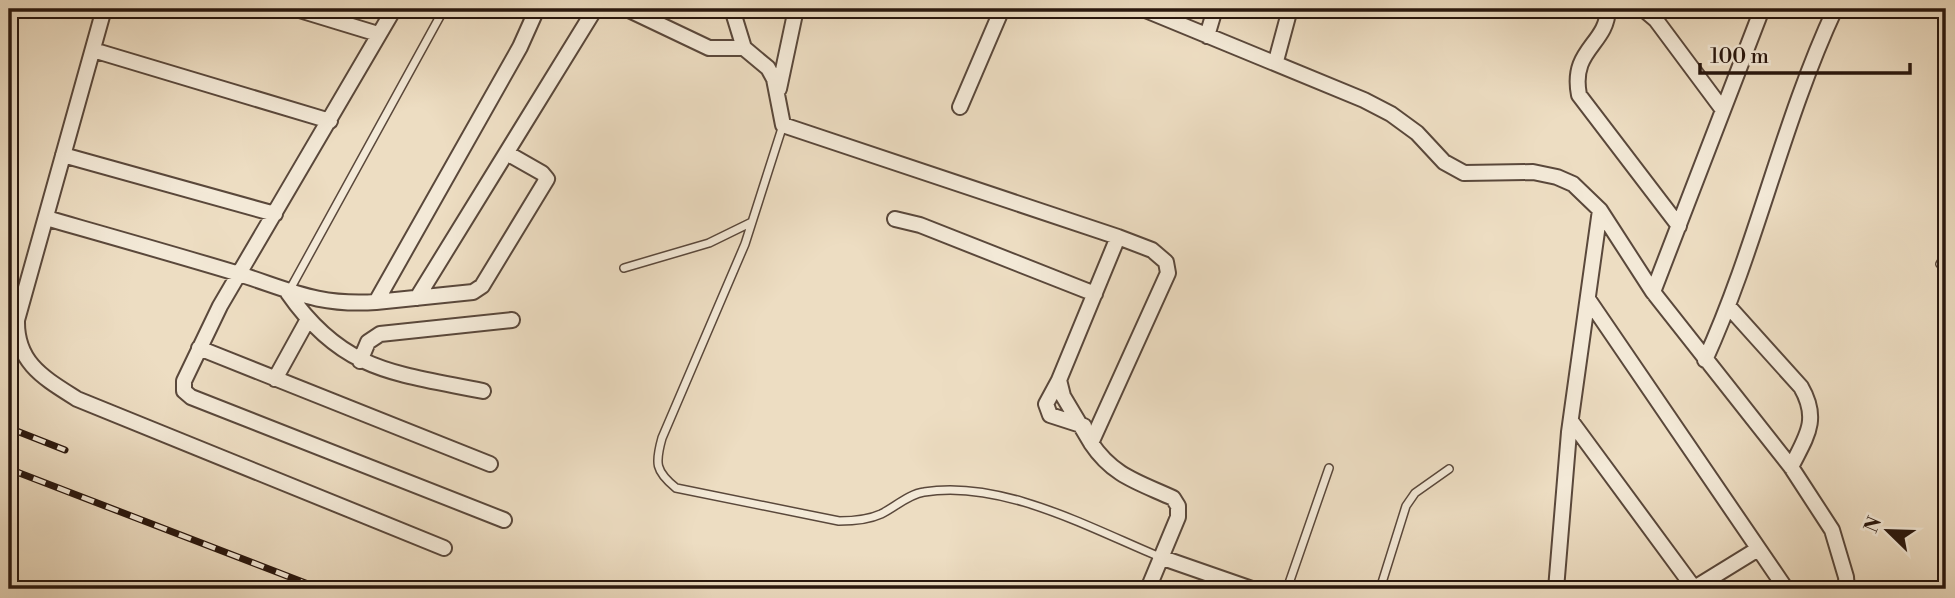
<svg xmlns="http://www.w3.org/2000/svg" width="1955" height="598" viewBox="0 0 1955 598" font-family="'Libre Bodoni',serif">
<style>
.lines{fill:none;stroke-linecap:round;stroke-linejoin:round}
.service-casing{stroke:#5a483b;stroke-width:10}
.minor-casing{stroke:#5a483b;stroke-width:18}
.service{stroke:#f3e9d7;stroke-width:7}
.minor{stroke:#f3e9d7;stroke-width:14}
.rail-casing{stroke:#29170e;stroke-width:7}
.rail{stroke:#f3e9d7;stroke-width:4.5;stroke-dasharray:13;stroke-linecap:butt}
</style>
<rect width="100%" height="100%" fill="#edddc2"/>
<filter id="stains"><feTurbulence type="fractalNoise" baseFrequency=".00286" numOctaves="4"/><feColorMatrix values="0 0 0 0 .2 0 0 0 0 .09 0 0 0 0 .02 0 0 0 .5 -.17"/></filter>
<radialGradient id="worn" r=".72"><stop offset=".6" stop-color="#630" stop-opacity="0"/><stop offset="1" stop-color="#630" stop-opacity=".3"/></radialGradient>
<g class="lines">
<g class="service-casing">
<path id="service" d="M783,125L745,244L662,438C655,463 655,471 676,488L839,521C854,521 868,520 881,514C895,507 909,494 924,492C1001,479 1090,528 1160,557
M1940,264L1946,254
M624,268L709,243L752,222
M288,293L444,9
M1287,589L1329,468
M1380,589L1406,506L1415,493L1449,469"/>
</g>
<g class="minor-casing">
<path id="minor" d="M104,9L17,320C16,363 44,378 77,399L444,548
M296,9L378,34
M394,9L220,306L184,381V391L191,397L504,520
M627,9L709,48H744
M732,9L744,48L768,68L774,79L783,125L1118,237L1152,250L1166,262L1168,273L1091,443C1113,476 1138,482 1173,498L1178,506V517L1148,589
M1143,9L1364,100L1391,114L1417,133L1444,162L1464,173L1533,172L1557,177L1573,184L1600,210L1653,292L1791,467L1832,530L1846,577L1847,589
M1608,9C1607,45 1570,49 1579,95L1679,226
M1643,9L1656,20L1723,110
M1207,36L1215,9
M93,50L330,121
M1276,61L1290,9
M779,89L796,9
M960,107L1002,9
M63,155L275,214
M46,218C109,236 173,254 236,273C290,290 317,306 376,302L520,47L537,9
M895,219L920,225L1095,294
M1653,292L1762,9
M288,293C343,372 395,373 483,391
M417,298L595,9
M1588,299L1786,589
M376,302L473,292L482,286L547,179L542,173L507,153
M1729,307L1801,387C1820,420 1806,437 1791,467
M199,348L490,464
M1705,360C1757,246 1782,123 1835,9
M360,361L368,342L380,334L512,320
M275,379L307,321
M1059,380L1046,404L1050,415L1084,426
M1571,421L1694,588
M1091,443L1063,396L1059,380L1118,237
M1160,557L1252,589
M1556,589L1569,432L1600,210
M1693,589L1758,549"/>
</g>
<use href="#service" class="service"/>
<use href="#minor" class="minor"/>
<g class="rail-casing">
<path id="rail" d="M9,428L65,450
M9,469L321,589"/>
</g>
<use href="#rail" class="rail"/>
</g>
<rect width="1955" height="598" fill="none" stroke="#edddc2" stroke-width="35"/>
<rect x="10" y="10" width="1934" height="577" fill="none" stroke="#29170e" stroke-width="3.5"/>
<rect x="18" y="18" width="1920" height="563" fill="none" stroke="#29170e" stroke-width="2"/>
<g transform="translate(1888 531) rotate(293)" stroke="#f3e9d7" stroke-width="5" paint-order="stroke">
<path d="M0-5L12 26L0 18L-12 26Z" fill="#29170e"/>
<text y="-10" font-size="19" font-weight="bold" text-anchor="middle" fill="#29170e">N</text>
</g>
<path d="M1700 63v10h210v-10" fill="none" stroke="#29170e" stroke-width="3.5"/>
<text x="1710" y="63" font-size="21" fill="#29170e" stroke="#f3e9d7" stroke-width="5" paint-order="stroke">100 m</text>
<rect width="100%" height="100%" filter="url(#stains)"/>
<rect width="100%" height="100%" fill="url(#worn)"/>
</svg>
